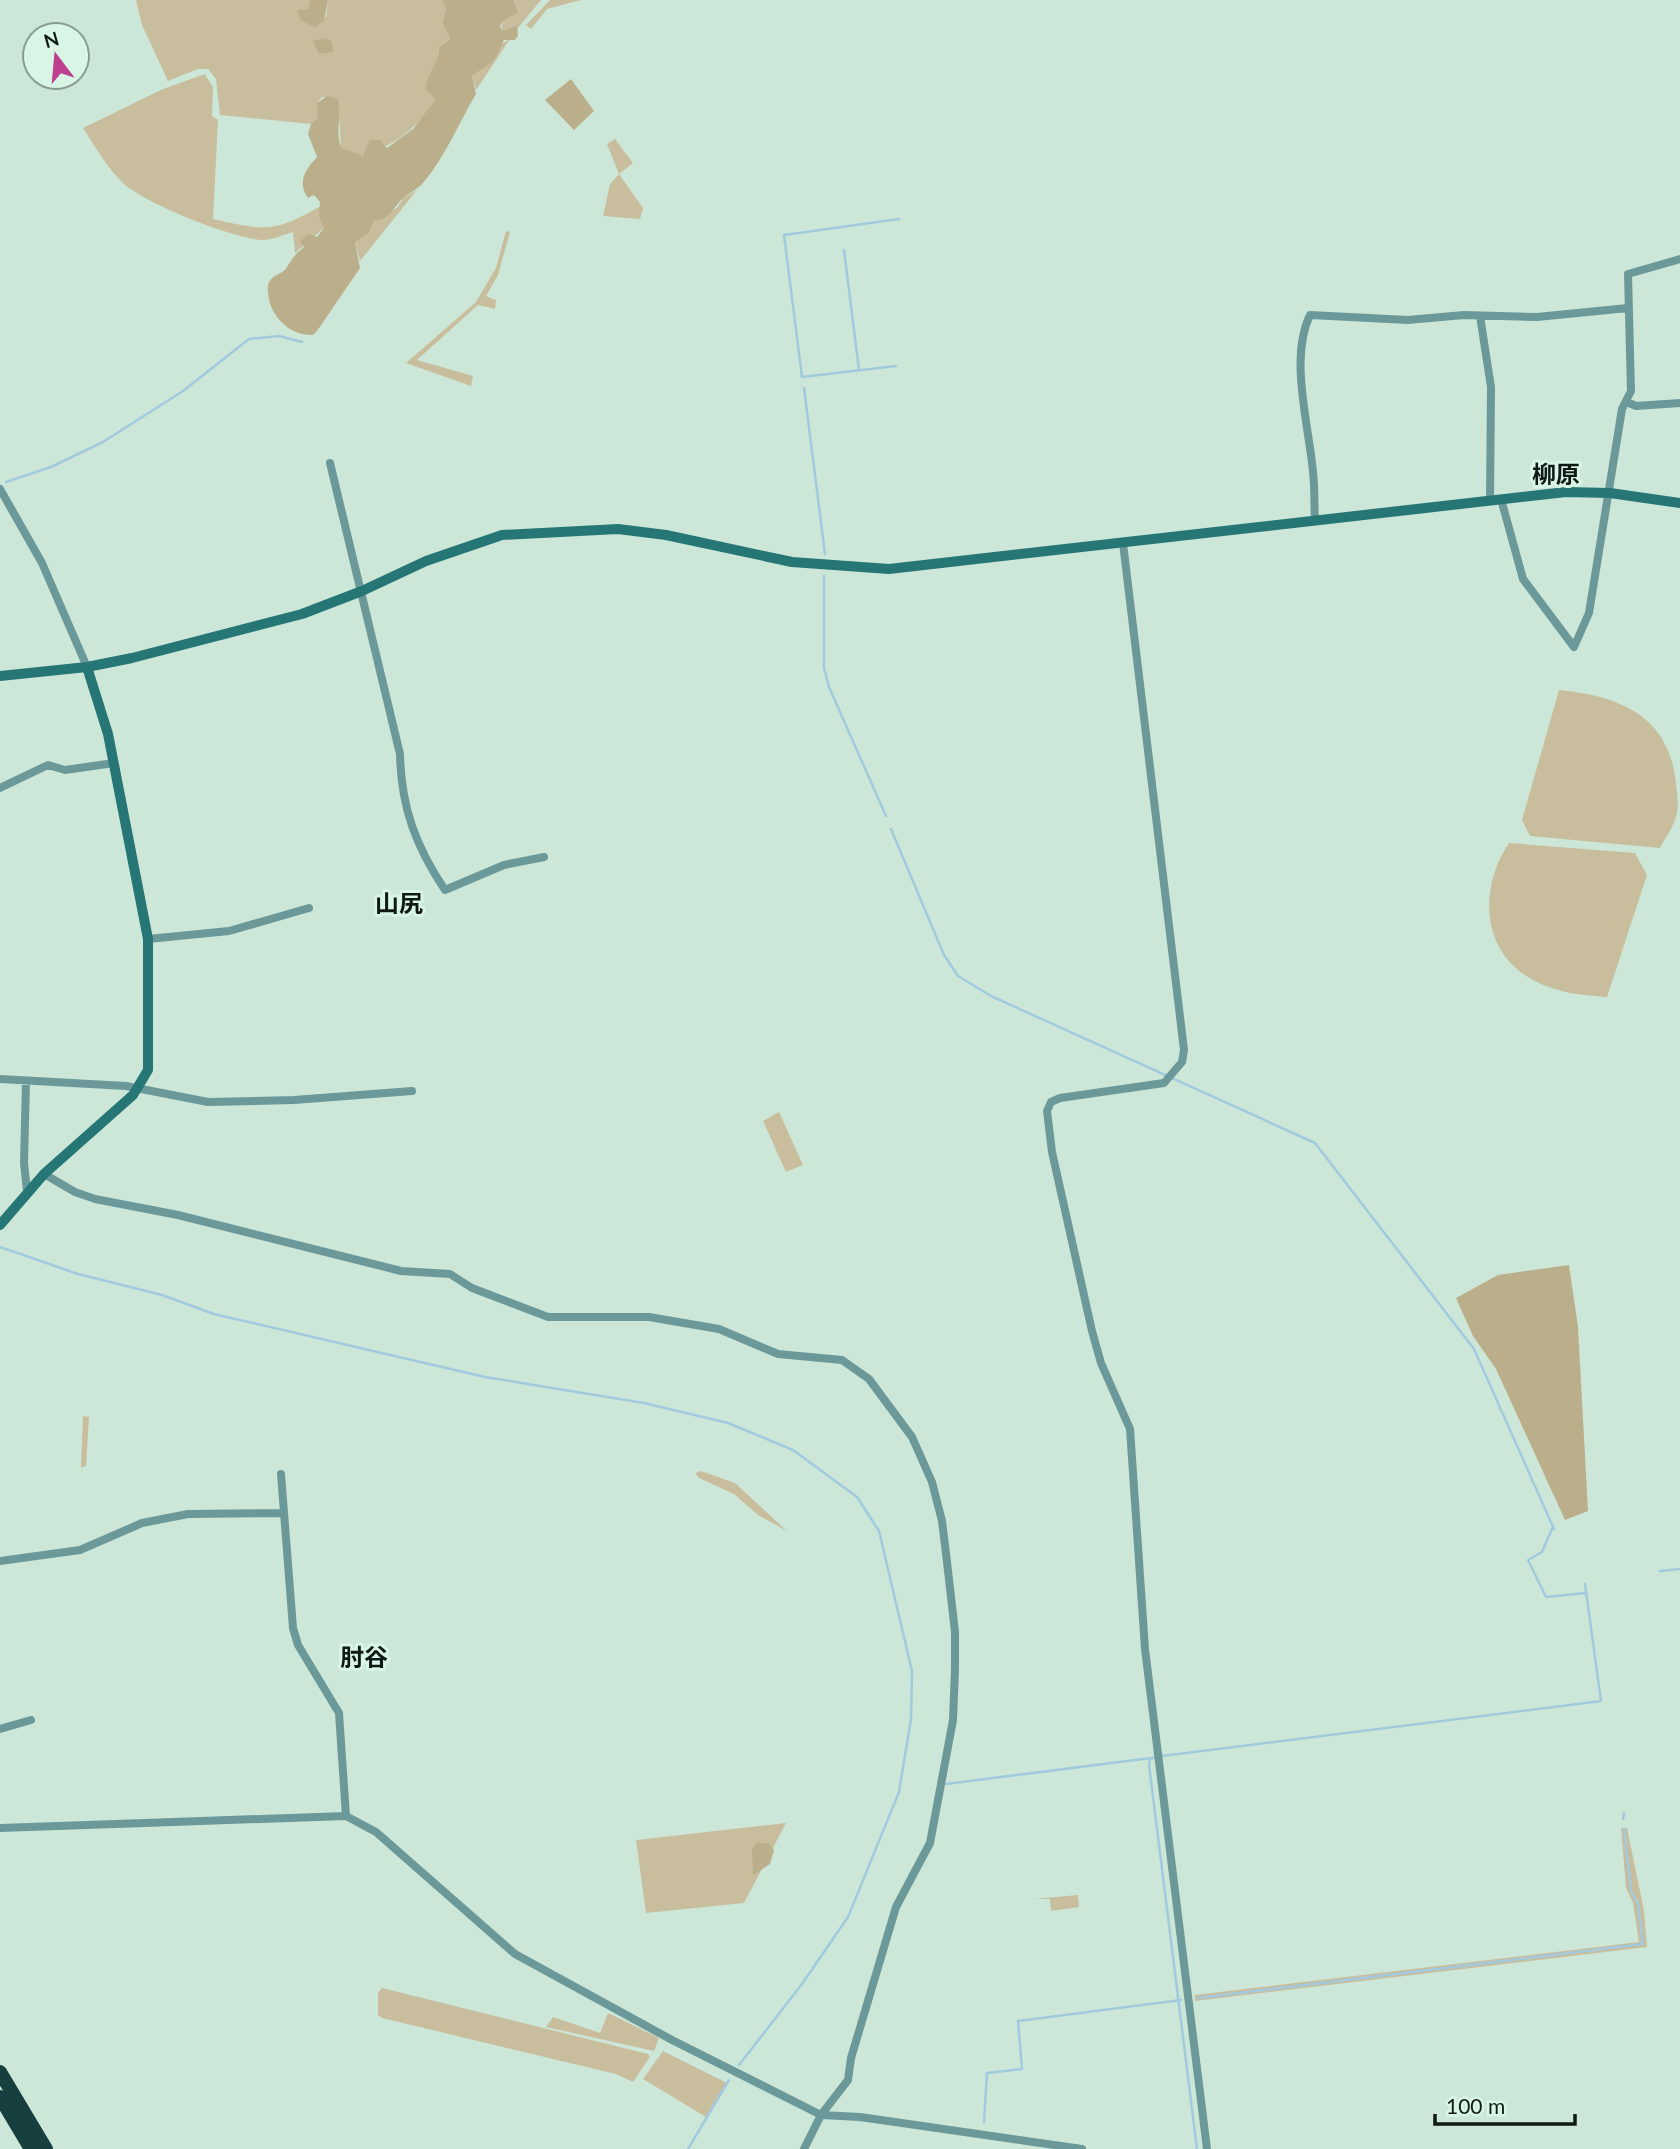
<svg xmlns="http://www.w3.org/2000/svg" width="1680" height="2149" viewBox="0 0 1680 2149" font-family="Lato,'Noto Sans JP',sans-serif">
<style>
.green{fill:#c8be9e}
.forest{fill:#bbaf8b}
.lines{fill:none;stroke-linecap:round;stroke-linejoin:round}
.stream{stroke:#a2cade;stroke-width:2.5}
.street{stroke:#6b9999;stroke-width:8}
.secondary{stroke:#267676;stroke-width:10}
.highway{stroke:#173f3f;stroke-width:14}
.labels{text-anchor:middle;stroke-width:6;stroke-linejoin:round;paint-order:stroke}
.quarter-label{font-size:24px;font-weight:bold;fill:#101a15;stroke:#d9f5e5}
</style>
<rect width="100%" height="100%" fill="#cce7d8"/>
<path class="green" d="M136,0H310L311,6L301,21L308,23L326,17L328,0H442L446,8L442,23L450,39L439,47C439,60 430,77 426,91L437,99C419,124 398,146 367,152L363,156L341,147L338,99L322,97L318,102V117L311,124L220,115L216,79L208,69H198L168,81L142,25Z
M514,0H541L517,29L501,31L503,21L518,13Z
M550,0H581L547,9L531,29L526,25Z
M510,39L476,90L472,76L494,61L500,45Z
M205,74L213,87L212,116L218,120L213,219C266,231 273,233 321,206L324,228L295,253L293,232C283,235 272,240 262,240C232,238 146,204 124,184C107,168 96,148 83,128L163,89Z
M615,139L633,163L619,174L643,208L640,219L603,216L610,184L619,174L607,144Z
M417,190L360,261L355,242L374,219L397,208L404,197Z
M506,231L510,232L498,275L486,296L496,300L495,309L478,305L417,360L473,376L471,386L406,363L476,302L496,268Z
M1559,690C1612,695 1663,712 1674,770C1676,783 1679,800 1677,813C1675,825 1665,838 1660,848L1530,836L1522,820Z
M1509,843L1635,853L1647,875L1607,997C1580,995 1557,993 1533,980C1480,952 1479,887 1509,843Z
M779,1112L803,1165L786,1172L763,1121Z
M83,1416L89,1417L86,1466L81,1468Z
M701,1471L735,1483L787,1531L758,1515L734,1494L699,1478L695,1473Z
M786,1823L744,1903L646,1913L636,1840Z
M1621,1828H1627L1644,1911L1647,1947L1195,2001V1995L1639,1942L1633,1903L1626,1888Z
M1078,1895L1079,1907L1051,1911L1050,1899H1034Z
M382,1988L648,2054L650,2057L633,2082L616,2074L382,2018L378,2015V1993Z
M608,2013L659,2038L654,2051L546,2027L553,2017L600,2033Z
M663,2051L727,2083L706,2117L643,2079Z"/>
<path class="forest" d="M310,0H328L324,21L315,27L301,21L297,10L308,9Z
M442,0H514L518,13L503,21L500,26L502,31L517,26L518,36L515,40H504L494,61L472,76L476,94C459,123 445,157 423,183C417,190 408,193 402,199C393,208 389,221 374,220L369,233L355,242L360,268L317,331L313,335C287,336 266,312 268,286C270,274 283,275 287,267C293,258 295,254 304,247L300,241L309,234L317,237L324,228L319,216L320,202L314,195L308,198C296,181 307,168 317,157L308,134L311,124L318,117L317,103L327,96L338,99C342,117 335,130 341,147L363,156L370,140H380L387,148L413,129L436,99L426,91C425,74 439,65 439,47L450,39L442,23L446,8Z
M326,38L332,42L333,52L319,54L313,41Z
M571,79L594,111L574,130L545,100Z
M1569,1265L1578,1327L1588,1511L1565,1520L1496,1369L1473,1336L1456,1298L1498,1275Z
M757,1842L769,1844L774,1850L770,1864L753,1875L752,1850Z"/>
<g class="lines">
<path class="stream" d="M844,250L859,370
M896,366L802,377L784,235L899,219
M804,388L825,554
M6,482L51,467L103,442L183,391L249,339L279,336L302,342
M824,576V668L829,687L886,816
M891,829L944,955L958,976L991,996L1315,1143L1474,1349L1554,1529
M0,1247L78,1274L162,1295L214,1314L485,1377L644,1403L728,1423L793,1450L857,1497L879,1531L912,1671L911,1719L899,1792L848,1917L802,1984L739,2065
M1552,1529L1542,1552L1528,1560L1546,1597L1586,1593
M1660,1571L1680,1569
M1162,1756L1601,1701L1585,1584
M1155,1757L1150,1759L1149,1765L1197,2149
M946,1784L1151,1758
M1623,1819L1624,1813
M1198,1998L1643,1944L1638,1904L1631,1891L1624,1829
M984,2122L987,2073L1022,2069L1018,2021L1181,2000
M688,2149L729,2080"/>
<path class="street" d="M1480,316L1491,387L1490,501
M1627,402L1636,406L1680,403
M330,463L400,754C401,807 416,847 445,890L504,865L544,857
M0,489L42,563L87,667
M1501,499L1523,579L1574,647L1589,613L1622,409L1631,391L1628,274L1680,259
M1315,521C1314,505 1315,488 1313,472C1309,426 1289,358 1310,315L1408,320L1464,315L1537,317L1628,308
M1123,543L1184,1050L1182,1062L1164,1083L1060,1098L1051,1102L1047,1111L1052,1152L1092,1331L1101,1363L1130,1429L1145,1649L1207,2149
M0,788L48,765L65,770L114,763
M148,939L229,931L309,908
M0,1079L126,1086L208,1102L294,1100L412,1091
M26,1082L24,1163L27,1191
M44,1174L75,1192L95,1199L178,1215L401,1271L450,1274L472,1288L548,1317H649L719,1329L778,1354L842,1360L869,1379L912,1437L932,1482L942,1521L947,1562L955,1632V1669L953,1720L930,1843L896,1907L851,2058L848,2080L821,2115L804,2149
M281,1474L293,1628L298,1645L339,1713L346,1816
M0,1561L80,1550L142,1523L188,1514L282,1513
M0,1729L31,1720
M0,1828C115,1825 231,1819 346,1816L376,1832L515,1954L672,2040L821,2115L860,2117L1082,2149"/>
<path class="secondary" d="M0,676L87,667L132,658L302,614L362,591L426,561L502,535L618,529L666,535L792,562L889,569L1566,492L1610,493L1680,503
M0,1225L44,1174L133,1095L148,1070V939L108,734L87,667"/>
<path class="highway" d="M0,2072L46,2149
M0,2097L31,2149"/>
</g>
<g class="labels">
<g class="quarter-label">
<text x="1556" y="483">柳原</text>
<text x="399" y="912">山尻</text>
<text x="364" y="1666">肘谷</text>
</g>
</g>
<g transform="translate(56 56) rotate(344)"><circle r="33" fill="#d9f5e5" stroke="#899d92" stroke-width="2"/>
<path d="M0-5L12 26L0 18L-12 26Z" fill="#be3f8d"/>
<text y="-10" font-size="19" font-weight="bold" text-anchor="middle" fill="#101a15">N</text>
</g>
<path d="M1435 2114v10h140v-10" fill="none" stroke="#101a15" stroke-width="3.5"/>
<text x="1446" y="2114" font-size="21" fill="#101a15" stroke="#d9f5e5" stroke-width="5" paint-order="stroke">100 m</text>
</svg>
